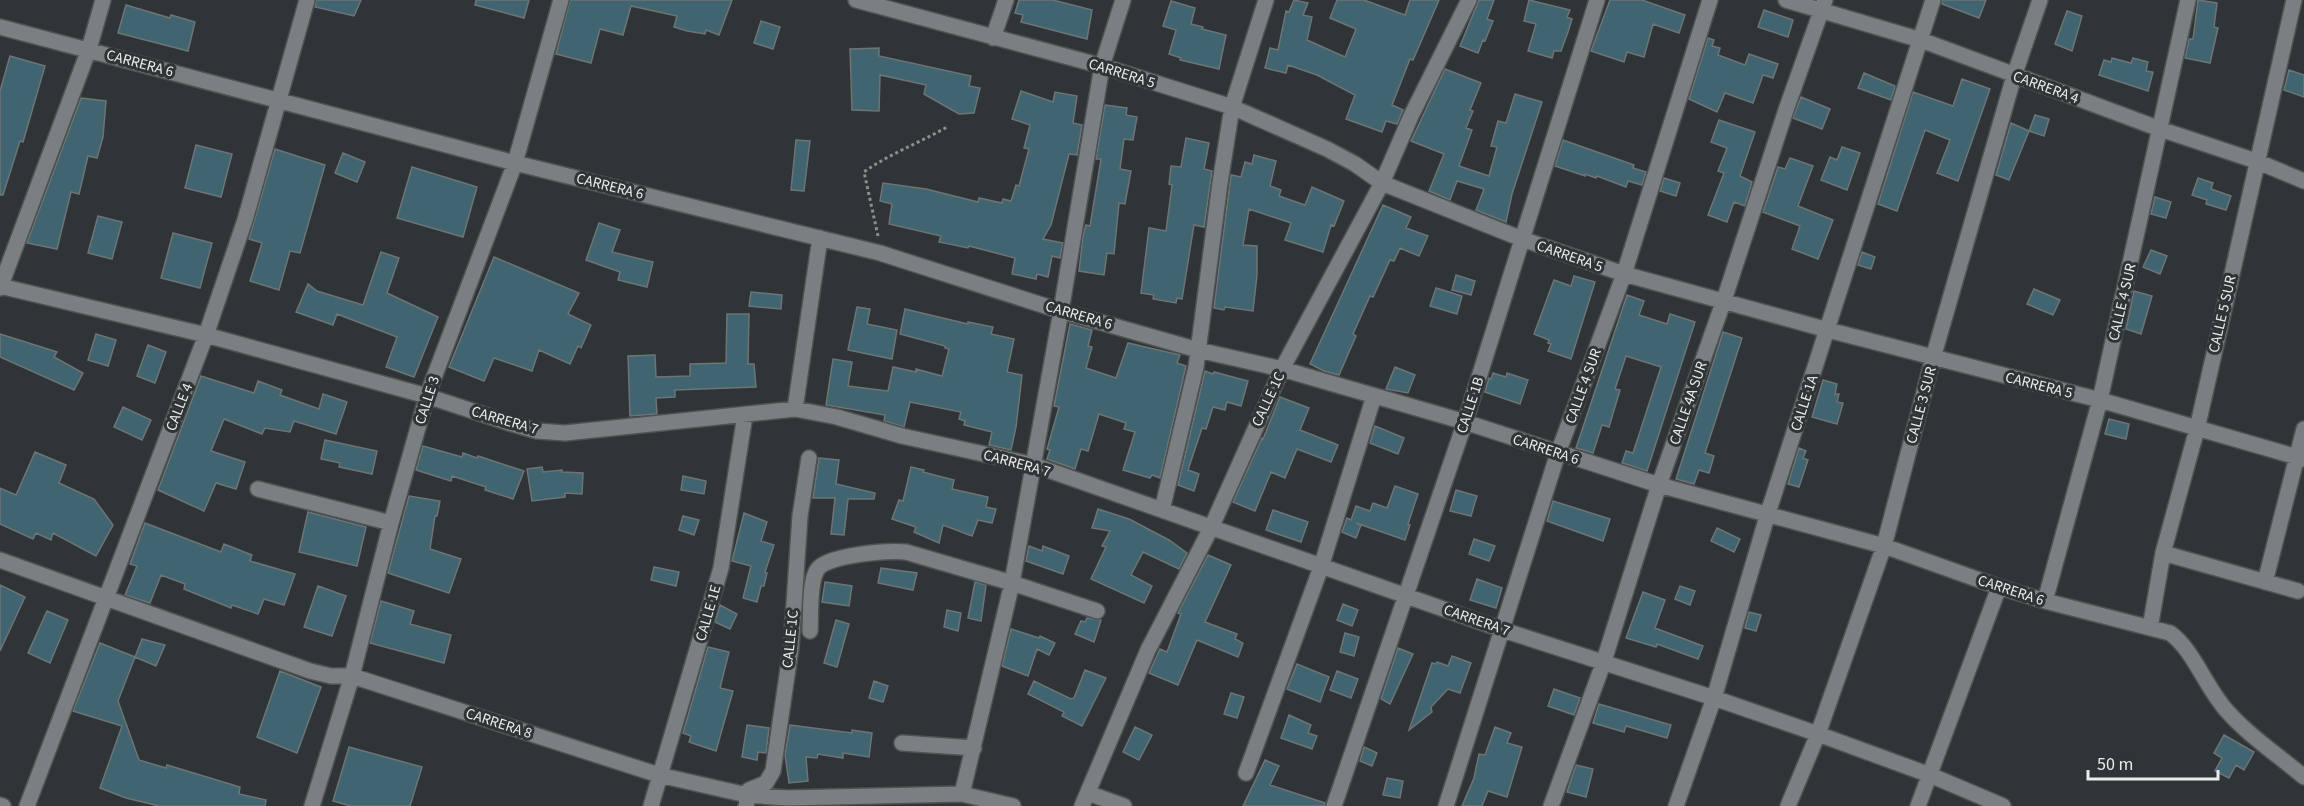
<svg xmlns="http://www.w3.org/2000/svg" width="2304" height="806" viewBox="0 0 2304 806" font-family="'Source Sans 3',sans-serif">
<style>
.building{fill:#416570;stroke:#6e7476;stroke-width:1.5}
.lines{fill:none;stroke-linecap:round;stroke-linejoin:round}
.minor-casing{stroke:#4d5253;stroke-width:18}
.path{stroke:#8b9091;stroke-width:3;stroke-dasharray:3 3;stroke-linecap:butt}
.minor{stroke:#7a8082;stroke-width:15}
.labels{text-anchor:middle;stroke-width:6;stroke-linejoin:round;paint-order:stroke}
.street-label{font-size:15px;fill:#e8eced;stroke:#2f3436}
</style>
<rect width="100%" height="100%" fill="#2f3436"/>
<path class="building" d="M316,0H361L354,16L315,7Z
M476,0H529L524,18L475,5Z
M570,0H732L719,35L706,30L705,34L687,31L674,27L677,16L631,6L623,35L600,29L591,63L556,54Z
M1019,0H1053L1092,10L1087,39L1021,22L1023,15L1015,13Z
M1294,0L1308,3L1303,15L1312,17L1307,40L1345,57L1356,29L1330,18L1337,0H1364L1405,15L1410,0H1439L1413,60L1410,59L1392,105L1403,110L1397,124L1386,121L1382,132L1346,119L1355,95L1317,75L1288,65L1286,73L1265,68L1270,48L1278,50L1286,11L1289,12Z
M1479,0H1494L1487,19L1493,21L1485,41L1483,40L1478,53L1460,46Z
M1529,0L1570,10L1567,17L1572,19L1568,32L1561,51H1554L1552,58L1528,51L1536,24L1524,21Z
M1610,0H1642L1685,15L1679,33L1653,24L1644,57L1627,52L1624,62L1591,51Z
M1942,0H1986L1979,18L1942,4Z
M2198,0L2217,3L2214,27L2218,28L2210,63L2185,58L2189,39H2193Z
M1171,1L1195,8L1191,24L1203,27L1202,29L1226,35L1219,69L1180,60L1181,58L1169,54L1176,30L1163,26Z
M126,5L170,18L171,15L195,22L188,51L118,33Z
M1764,10L1793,20L1788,37L1758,27Z
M2067,11L2082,16L2072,51L2055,44Z
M761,21L780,27L773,49L754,43Z
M1708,38L1714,40L1712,46L1720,48L1718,55L1745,65L1749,54L1778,64L1773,78L1763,75L1753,103L1725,93L1717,112L1689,99Z
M879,48V56L971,76L969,86L980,88L974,113L959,114L924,94L926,85L880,75L879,111L852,110L850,49Z
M10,56L45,66L23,142L20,141L3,195H0V91Z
M2112,58L2131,63L2133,58L2148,62L2146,71L2153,72L2148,91L2099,75L2104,60L2111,62Z
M1445,69L1481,83L1470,110L1473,111L1466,128L1472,130L1459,166L1489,176L1497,147L1491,146L1498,121L1506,123L1515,94L1542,102L1512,194L1506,222L1476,210L1484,189L1457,181L1450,200L1429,191L1444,154L1411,141Z
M2289,70L2304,75V97L2284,90Z
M1864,73L1895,86L1891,100L1858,88Z
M1962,79L1990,89L1958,181L1937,173L1950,140L1925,130L1897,211L1878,204L1913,92L1953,106Z
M1021,91L1053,102L1055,92L1077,96L1073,123L1082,125L1077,155L1069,154L1051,225L1043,239L1063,243L1060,258L1052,256L1048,277L1037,274L1036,279L1012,274L1015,258L969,246L968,248L939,242L941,236L889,224L892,204L880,201L883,183L926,189L978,202L979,198L1002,203L1003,199L1011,201L1016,185L1019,186L1029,149L1024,148L1030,125L1012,119Z
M1801,97L1830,109L1822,129L1793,118Z
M81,98L106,101L103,137L97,158L88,156L79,194L71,192L57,249L27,243Z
M1105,105L1127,108L1126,115L1137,117L1133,140L1124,139L1120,169L1131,171L1125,204L1119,203L1114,254L1107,253L1104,275L1079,271L1083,236L1086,225L1090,226L1101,159H1096Z
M2035,115L2049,119L2044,136L2029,131Z
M1719,120L1755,132L1740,176L1752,182L1745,206L1734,202L1727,222L1708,215L1724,173L1718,171L1727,148L1711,142Z
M2011,123L2029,131L2009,180L1996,175Z
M1186,138L1209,143L1204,169L1212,171L1204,227L1194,225L1182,299L1177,298L1176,303L1153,299L1154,295L1141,293L1149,228L1166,231L1172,185L1169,184L1171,166L1181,167Z
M796,140L810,141L804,191L791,190Z
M1563,140L1634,165L1633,168L1646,172L1642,185L1628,181L1626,187L1597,176L1596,178L1585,174V176L1555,166Z
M196,145L232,154L221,197L185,188Z
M1842,147L1860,153L1847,190L1821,180L1830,157L1837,160Z
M275,149L325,165L300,253L290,251L279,290L250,281L262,243L249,239Z
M343,153L365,162L357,182L335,173Z
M1254,155L1276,161L1270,186L1281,190L1279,196L1305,205L1312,187L1344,201L1334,226L1331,225L1323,252L1285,240L1291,223L1249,209L1243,245L1257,246V275L1253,311L1225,307L1224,310L1214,308L1231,175L1241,177L1245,162L1252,164Z
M1790,158L1813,166L1798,206L1833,220L1818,259L1792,249L1800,226L1763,212L1778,167L1785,169Z
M412,167L477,187L463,237L397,218Z
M1664,178L1680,183L1676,196L1660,191Z
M2198,178L2213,183L2211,189L2231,196L2226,210L2206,204L2207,200L2192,195Z
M2155,197L2171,202L2166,218L2151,214Z
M1383,205L1411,217L1406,228L1428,236L1419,256L1400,248L1394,261L1390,260L1373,297L1370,296L1353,334L1356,336L1339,375L1324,371L1310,364Z
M98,216L122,222L112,259L88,253Z
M599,223L620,230L612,252L653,262L647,287L618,280L620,272L586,260Z
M173,233L212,243L200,288L161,278Z
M2151,250L2167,256L2160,274L2143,267Z
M381,252L399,258L387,293L438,317L414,377L386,367L397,337L337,314L333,325L296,312L308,284L317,291L363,305Z
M1862,252L1875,257L1871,269L1858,265Z
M494,257L579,293L568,314L591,325L581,348L578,346L570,364L539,350L532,371L494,358L484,381L449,367Z
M1456,275L1475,281L1471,295L1452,290Z
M1574,276L1595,282L1571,359L1548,351L1551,344L1548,343L1549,340L1534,334L1554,280L1571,286Z
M1436,288L1462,296L1457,314L1430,306Z
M2034,289L2060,300L2053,315L2027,304Z
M2134,291L2152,296L2141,334L2126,329Z
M751,292L782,295L781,309L749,306Z
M1627,295L1644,301L1639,315L1667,324L1670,314L1695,322L1647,471L1622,463L1626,451L1633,453L1661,367L1626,356L1615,389L1620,390L1609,427L1602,425L1593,453L1576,448Z
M857,307L870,309L867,324L897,330L892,359L848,350Z
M905,309L968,324V322L993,327L991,334L1014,339L1007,372L1022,375L1016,427L1011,450L989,445L992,432L964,425L965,421L959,419L961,412L910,402L904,427L884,421L885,415L826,405L833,359L852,362L848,386L888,391L893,367L916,372V369L942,376L949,349L945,348V346L900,334Z
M727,314H749L748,364H754L756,387L675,390V397L656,398L657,414L630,416L628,356L655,355L656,377L690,376V364L726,363Z
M1070,324L1092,330L1088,346L1092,347L1086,368L1116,378L1128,343L1180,355L1177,363L1186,366L1160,478L1152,475L1150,478L1123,470L1135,432L1124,429L1126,423L1099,414L1088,451L1081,449L1075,469L1047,459L1050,450L1047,449L1059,407L1054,406Z
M1723,332L1742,338L1705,453L1714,456L1709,473L1699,470L1694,484L1676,479Z
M0,334L57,352L54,357L83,373L74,390L0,357Z
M96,334L116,340L108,366L88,360Z
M148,345L166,352L155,383L137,376Z
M1395,367L1415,375L1408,393L1386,389Z
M1205,371L1213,374L1214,372L1248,381L1241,406L1227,402L1225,410L1213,407L1206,429L1202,428L1188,470L1199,474L1194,491L1178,485Z
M1493,373L1506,377L1507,373L1528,380L1520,404L1485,392L1489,378L1491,379Z
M201,376L254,393L258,381L282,390L280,395L319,409L323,394L347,402L336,434L294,421L290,432L265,428L262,434L224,419L211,451L245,462L236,489L216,483L204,511L158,490Z
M1823,380L1837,384L1835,394H1839L1837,402L1843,403L1837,424L1812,417Z
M1280,397L1309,408L1300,430L1338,445L1331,462L1297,449L1285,478L1271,472L1255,511L1233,502L1262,438L1263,439Z
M123,407L151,420L142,440L114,427Z
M2109,419L2129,424L2126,439L2105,434Z
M1375,426L1404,438L1398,454L1370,443Z
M325,440L377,451L372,474L339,467L340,463L321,459Z
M423,446L462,457L463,453L477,458L478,456L524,471L513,499L485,490L486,487L452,476L451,481L416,470Z
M1799,448L1806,451L1803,458L1808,460L1799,487L1788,484Z
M35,452L66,465L59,483L94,499L113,525L96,556L53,533L51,540L36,533L33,539L0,524V488L16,495Z
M819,458L839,460L836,484L875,493L874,499H848L844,535L831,534L835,498H813Z
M542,467L543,472L562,470V472L583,473L582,494L565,493V497L532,501L527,469Z
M911,467L924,470L923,472L954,480L952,489L988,497L986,507L996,509L992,523L978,520L972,536L943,525L939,543L914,532L916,527L892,519L899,500L903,501Z
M683,476L706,481L704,494L681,490Z
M1395,486L1418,494L1408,524L1410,525L1405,540L1356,523L1361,525L1356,538L1342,532L1347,518L1351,520L1356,506L1370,511L1373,503L1387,508Z
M1456,490L1477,496L1471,516L1450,511Z
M409,496L440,501L437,516H435L430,549L461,559L449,593L388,573Z
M1553,501L1610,519L1603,541L1547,521Z
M1098,509L1129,519L1169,540L1187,553L1179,569L1143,552L1131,575L1152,586L1144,603L1091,579L1106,547L1102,546L1110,531L1092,528Z
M1273,510L1308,522L1301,542L1266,530Z
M308,512L366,527L357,566L299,552Z
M744,513L767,522L761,541L774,545L765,572L767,573L764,586H761L757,602L743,598L751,566L732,561Z
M683,516L699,520L694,535L679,530Z
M145,523L221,552L224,544L252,555L250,561L295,574L284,605L264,599L258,614L232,605L231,608L184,589L185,584L161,575L150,603L125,595L137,566L130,564Z
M1717,528L1740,539L1734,552L1711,541Z
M1474,539L1495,546L1489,561L1469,554Z
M1029,546L1042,551L1043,546L1069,556L1063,574L1026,561Z
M1208,555L1231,565L1205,622L1237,634L1235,639L1243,643L1238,657L1197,640L1178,685L1149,673L1160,649L1167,652L1181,614L1178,613Z
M654,567L679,572L676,586L651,580Z
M881,568L917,573L913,590L878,583Z
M1477,579L1502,588L1496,608L1470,600Z
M825,582L852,586L849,606L822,602Z
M975,582L986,585L981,621L968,618Z
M0,585L25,597L0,651Z
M318,586L346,596L332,636L304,627Z
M1680,586L1695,591L1690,605L1675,599Z
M1643,592L1665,600L1655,628L1703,646L1698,659L1657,644L1656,647L1626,638Z
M381,601L414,611L410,624L451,635L444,663L370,643Z
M1343,604L1358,610L1352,626L1337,620Z
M720,605L737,614L730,629L715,622Z
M947,610L961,613L958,631L944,627Z
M47,611L68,620L50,663L28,653Z
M1749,612L1761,615L1756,631L1745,628Z
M1087,618L1101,620L1094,642L1075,634L1081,621L1085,622Z
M836,620L849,624L837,667L824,663Z
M1011,629L1039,638L1040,636L1055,643L1049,655L1037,649L1028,676L1002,666Z
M1345,633L1359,637L1354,656L1340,652Z
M142,639L165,645L156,666L135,657Z
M100,643L135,657L118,701L139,760L166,768L167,765L240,787L239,794L266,800L265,806H159L126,798L100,788L122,726L73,711Z
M708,647L729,652L720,688L733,691L716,751L689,742L691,736L683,733Z
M1398,648L1413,654L1390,704L1381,699Z
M1452,656L1471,663L1460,693L1448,689L1431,707L1432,712L1409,730L1432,663L1436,664L1437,662L1448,666Z
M1297,664L1329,677L1320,702L1287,689Z
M1085,670L1106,678L1082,726L1062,716L1064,712L1028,694L1034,681L1071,699L1074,698Z
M280,671L321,687L297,753L257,737Z
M1337,671L1358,679L1351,698L1330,690Z
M874,681L888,686L883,702L869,698Z
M1554,689L1580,698L1574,715L1548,706Z
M1231,693L1244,697L1237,718L1224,714Z
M1599,704L1671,725L1667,738L1626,726L1624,732L1593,723Z
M1289,715L1311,725L1308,733L1317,736L1312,749L1281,738Z
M747,725L769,728L766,753L758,752L757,760L742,757Z
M790,725L852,733V730L872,733L869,757L843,753V758L818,754L817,758L806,757L808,781L789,783L785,755Z
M1135,727L1152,735L1139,760L1123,752Z
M1495,727L1511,733L1507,743L1522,747L1507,797L1488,791L1482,806H1462L1474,778L1479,754L1485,755Z
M2224,735L2254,752L2244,770L2236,765L2229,778L2215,771L2222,758L2214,753Z
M349,747L422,767L410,806H351L333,801Z
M1364,747L1377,753L1372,766L1360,761Z
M1265,760L1279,766L1270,785L1325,803L1324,806H1243Z
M1576,765L1593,769L1586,797L1567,792Z
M1387,778L1403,781L1400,798L1383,795Z"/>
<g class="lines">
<g class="minor-casing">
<path id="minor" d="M856,0L1102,66L1232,107L1327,149L1355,164L1382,183L1522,239L1624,274L1828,330L2100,400L2304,459
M1786,0L1921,40L2160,129L2256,161L2304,181
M0,27L515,163L880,253L1061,311L1198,350L1282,369L1465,422L1659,485L1884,546L1999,587L2045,601L2170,633C2193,649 2206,688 2227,711C2249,736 2278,755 2304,777
M993,38L1006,0
M0,286L206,335L427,396L509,423L537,431L565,433L795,409L837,417L902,436L1034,465L1503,630L1714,698L1818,734L1930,775L2003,806
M0,288L89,49L103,0
M795,409L820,238
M258,489L391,523
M1162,510L1196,367L1220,183L1232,107L1266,0
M2163,553L2298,591
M0,560L310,671L331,676H352L659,775L747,795L787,798L962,794L1013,806
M2265,582L2304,429
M2045,601L2100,400L2188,0
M2150,628L2163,553L2197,429L2294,0
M810,631C811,615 809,583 817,570C825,555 889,550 906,552L1012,583L1097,611
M902,743L974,748
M1246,773L1321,567L1374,396
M1088,793L1124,806
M962,794L1012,583L1061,311L1102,66L1123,0
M0,805L3,806
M27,806L206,335L245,220L307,0
M312,806L352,676L391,523L427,396L515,163L561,0
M651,806L721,568L745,415
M746,806L749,790L766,783L773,771L791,648L800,516L809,458
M1082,806L1148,650L1211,528L1282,369L1382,183L1411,116L1469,0
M1334,806L1465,422L1597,0
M1446,806L1558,453L1624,274L1710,0
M1551,806L1603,664L1659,485L1724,300L1786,110L1825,0
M1676,806L1714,698L1768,513L1933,0
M1788,806L1818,734L1884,546L1933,358L2014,76L2040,0
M1918,806L1999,587"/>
</g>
<path class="path" d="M878,236L864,172C889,154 919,143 947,127"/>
<use href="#minor" class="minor"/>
</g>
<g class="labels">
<g class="street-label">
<text transform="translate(140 63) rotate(15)" y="5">CARRERA 6</text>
<text transform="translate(1122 73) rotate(17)" y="5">CARRERA 5</text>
<text transform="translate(2046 87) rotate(20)" y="5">CARRERA 4</text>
<text transform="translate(610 186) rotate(14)" y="5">CARRERA 6</text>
<text transform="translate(1570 256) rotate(19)" y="5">CARRERA 5</text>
<text transform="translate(2122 302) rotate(-77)" y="5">CALLE 4 SUR</text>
<text transform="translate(2222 314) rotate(-77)" y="5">CALLE 5 SUR</text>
<text transform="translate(1079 315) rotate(16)" y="5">CARRERA 6</text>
<text transform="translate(2039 385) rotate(14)" y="5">CARRERA 5</text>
<text transform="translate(1583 386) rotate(-70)" y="5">CALLE 4 SUR</text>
<text transform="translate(1268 399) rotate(-65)" y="5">CALLE 1C</text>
<text transform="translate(427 400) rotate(-72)" y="5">CALLE 3</text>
<text transform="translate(1688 403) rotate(-71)" y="5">CALLE 4A SUR</text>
<text transform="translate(1804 403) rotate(-72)" y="5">CALLE 1A</text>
<text transform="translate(1470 405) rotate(-72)" y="5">CALLE 1B</text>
<text transform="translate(1921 405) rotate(-75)" y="5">CALLE 3 SUR</text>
<text transform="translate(179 407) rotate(-69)" y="5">CALLE 4</text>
<text transform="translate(505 420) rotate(16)" y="5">CARRERA 7</text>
<text transform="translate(1546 449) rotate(18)" y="5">CARRERA 6</text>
<text transform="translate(1017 463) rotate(15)" y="5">CARRERA 7</text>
<text transform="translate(2011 590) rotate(18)" y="5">CARRERA 6</text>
<text transform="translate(708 613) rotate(-74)" y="5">CALLE 1E</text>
<text transform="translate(1477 620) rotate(19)" y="5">CARRERA 7</text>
<text transform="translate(790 639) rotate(-84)" y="5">CALLE 1C</text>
<text transform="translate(499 723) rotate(18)" y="5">CARRERA 8</text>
</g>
</g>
<path d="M2088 770v9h130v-9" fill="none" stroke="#e8eced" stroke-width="3"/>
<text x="2097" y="770" font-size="18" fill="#e8eced" stroke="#2f3436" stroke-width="4.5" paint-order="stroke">50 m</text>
</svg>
